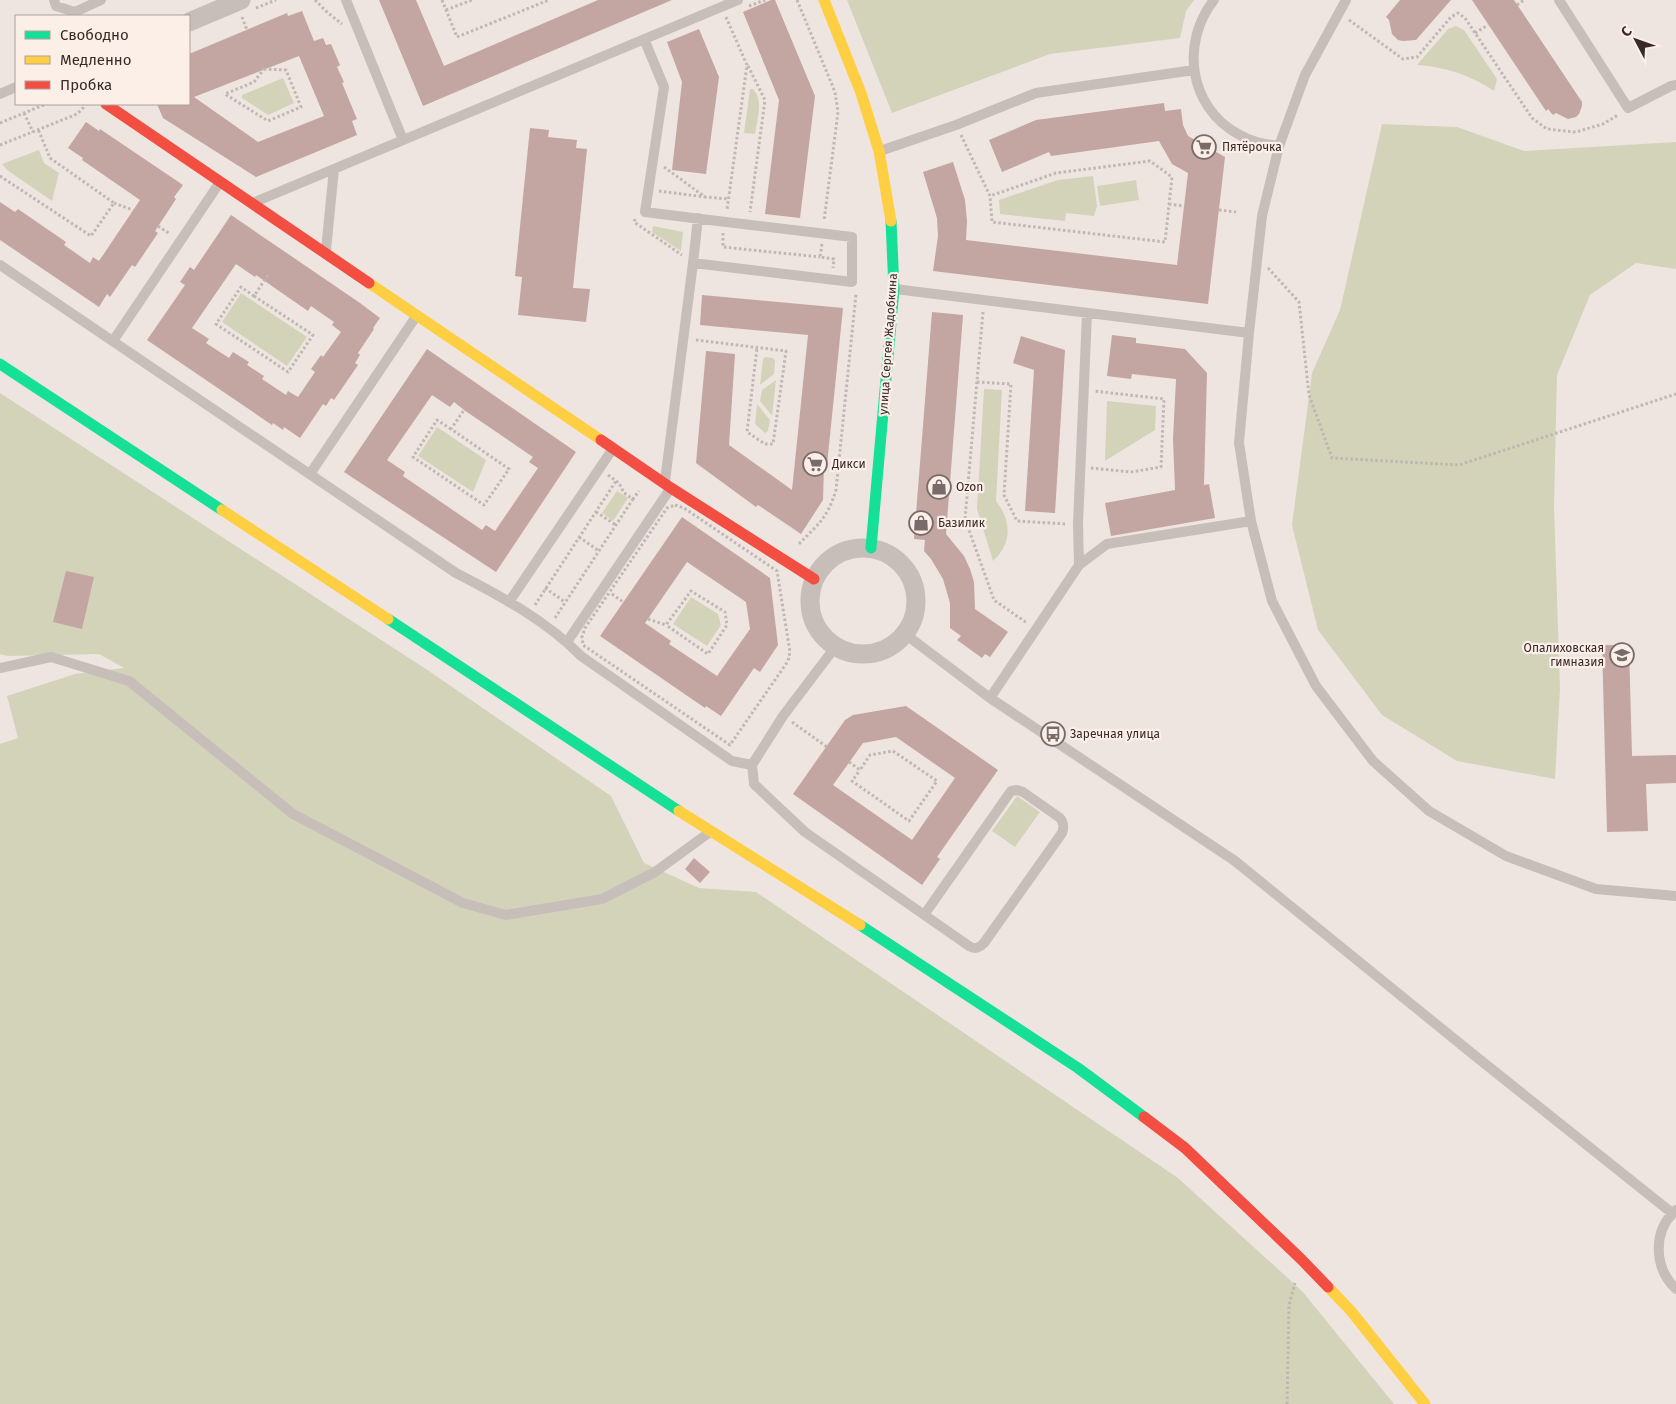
<svg xmlns="http://www.w3.org/2000/svg" width="1676" height="1404" viewBox="0 0 1676 1404" font-family="'Fira Sans',sans-serif">
<style>
.green{fill:#d3d3ba}
.building{fill:#c3a5a1;fill-rule:evenodd}
.lines{fill:none;stroke-linecap:round;stroke-linejoin:round}
.path{stroke:#c0b6b2;stroke-width:3;stroke-dasharray:2.5 2.5;stroke-linecap:butt}
.lane{stroke:#c7beba;stroke-width:10}
.street{stroke:#c7beba;stroke-width:19}
.fast{stroke:#16e098;stroke-width:11}
.slow{stroke:#ffcf43;stroke-width:11}
.jam{stroke:#f24e42;stroke-width:11}
.labels{text-anchor:middle;stroke-width:4.5;stroke-linejoin:round;paint-order:stroke}
.poi-label{font-size:12px;fill:#392a28;stroke:#fbefe8;text-anchor:start}
.street-label{font-size:12px;fill:#392a28;stroke:#fbefe8}
</style>
<rect width="100%" height="100%" fill="#eee5e1"/>
<path class="green" d="M847,0H1194L1186,11L1180,38L1050,54L892,113Z
M1456,26L1464,30L1497,79L1494,91C1470,75 1446,67 1417,65L1448,29Z
M283,78L294,103L268,115L242,98V95Z
M750,89H753C764,101 757,119 755,134L744,133Z
M1382,124L1457,127L1524,151L1676,142V269L1636,263L1590,295L1557,375L1554,506L1560,689L1555,779L1457,761L1382,715L1318,630L1292,525L1312,373L1340,310Z
M39,150L44,163L59,173L52,201L7,170L2,164Z
M1093,176L1097,206L1094,216L1066,213L1065,221L1000,214L999,200L1058,180Z
M1136,180L1139,200L1100,206L1097,186Z
M653,226L683,232L681,251L652,232Z
M241,293L307,337L287,366L222,322Z
M765,357L773,358L775,361L774,374L760,385L763,359Z
M776,380L772,416L760,401L762,390Z
M984,389L1002,390L996,501C1012,521 1012,544 993,561L977,509Z
M0,393L429,671L611,796L644,863L699,888L756,892L1178,1178L1302,1291L1394,1404H0V744L18,738L7,696L75,674L124,668L99,654L8,656L0,654Z
M1107,401L1156,406L1155,430L1105,461Z
M757,404L770,420L768,431L765,433L755,424Z
M437,427L486,460L473,492L418,456Z
M617,491L628,498L613,521L602,513Z
M691,597L718,614L721,625L707,646L673,624Z
M1017,796L1040,812L1015,847L992,831Z"/>
<path class="building" d="M379,0H416L444,66L598,0H672L423,106Z
M771,0H775L815,96L800,218L765,214L779,100L743,12Z
M1400,0H1451L1416,40L1403,41L1398,40L1392,34L1389,20L1386,17Z
M1472,0H1514L1582,102V106L1579,114L1576,117L1568,119L1556,113L1553,115L1548,109L1546,111Z
M302,11L314,41L323,38L326,45L331,44L340,65L337,67L344,82L342,83L357,119L352,121L357,135L256,177L163,118L157,104H189V54L287,13L288,16ZM299,56L324,116L258,142L194,97Z
M699,29L719,77L706,174L672,170L682,82L667,42Z
M1164,103L1165,111L1181,109L1183,125L1188,136L1225,157L1208,304L933,271L938,236L937,218L923,172L953,162L965,200L967,221L966,240L1177,265L1188,173L1172,164L1159,141L1051,156L1049,152L1002,172L989,140L1036,120Z
M86,122L99,131L100,129L183,185L174,197L176,199L155,231L158,233L135,267L132,265L110,297L107,294L99,307L0,240V202L15,212L18,209L66,242L64,245L90,263L93,257L99,261L140,200L82,160L83,158L68,148Z
M530,128L549,130L548,137L577,140L576,148L587,149L573,288L590,289L586,322L518,315L522,277L515,276Z
M231,215L360,303L380,318L373,328L374,329L358,353L360,355L355,363L358,365L334,400L331,398L326,406L323,404L300,438L284,427L283,430L273,423L272,425L147,340L185,285L180,282L190,267L194,270ZM236,264L255,277L256,275L308,311L311,306L334,322L332,325L341,332L323,357L321,355L311,369L315,372L298,397L288,391L286,395L262,379L264,376L247,365L249,362L233,352L229,358L206,343L209,339L192,328Z
M702,295L843,308L827,465H824L823,500L801,534L758,505L756,507L696,463L706,351L735,354L729,445L792,490L808,335L700,325Z
M932,312L963,315L946,534L964,556L970,569L974,582L975,609L1008,632L990,657L985,654L982,658L957,640L961,636L950,628V603L943,579L931,559L924,551L925,540L914,539Z
M1112,335L1136,338V343L1185,349L1207,373L1204,485L1209,484L1215,518L1111,536L1105,503L1175,490L1173,439L1176,379L1132,374L1131,379L1107,376Z
M1021,336L1065,350L1055,513L1025,511L1034,370L1013,363Z
M427,349L576,452L496,572L344,472ZM432,395L450,407L454,402L464,410L533,457L529,462L538,468L495,531L486,525L482,530L403,476L405,472L387,460Z
M682,517L770,578L778,645L760,672L754,668L721,716L706,706L705,708L600,636ZM687,562L746,602L750,629L717,676L669,644L671,641L645,623Z
M66,571L94,577L82,629L53,622Z
M1602,645H1629L1632,756L1676,755V783L1646,784L1648,831L1607,832Z
M906,706L998,770L937,857L940,859L922,885L793,794L845,720L853,715ZM896,737L955,778L912,840L833,785L863,743Z
M694,858L710,872L700,883L685,869Z"/>
<g class="lines">
<path class="path" d="M315,0L328,13L342,24
M442,0L457,37L549,0
M797,0L835,92L838,112L824,221
M1517,5L1524,0
M749,6L765,0
M256,8L276,0
M446,10L472,0
M242,17L247,30
M726,17L747,65L727,210
M1349,20L1403,59L1417,57L1451,17L1458,13L1465,18L1532,118L1547,129L1576,132L1603,124L1618,115
M1475,33L1488,25
M748,66L765,100L750,212
M264,69L286,70L301,107L268,121L225,94L254,82Z
M24,113L33,132
M0,123L46,104
M961,135L990,196L992,222L1165,242L1172,177L1150,161L1056,173L990,196
M0,145L77,114L85,106
M664,167L705,197L729,199
M0,176L91,236L114,203L50,158L38,129
M659,191L705,197
M114,203L133,210
M1169,204L1184,206
M1219,210L1236,212
M635,219L634,222L682,255
M158,226L170,234
M723,233V247L820,257
M822,244L820,257L834,259L833,268
M1268,268L1299,302L1309,395L1332,458L1459,465L1676,394
M254,296L313,335L288,372L216,324L241,287L254,296L268,275
M983,312L965,519L994,600L1027,623
M696,340L786,351L773,444H765L747,432L757,348
M977,382L1011,384L1004,495L1017,521L1067,524
M451,429L437,420L413,457L484,505L509,469L451,429L464,410
M1091,468L1131,472L1161,467L1164,399L1094,391
M608,475L619,483L624,493L633,499L639,491
M675,505L684,508L777,571L790,652L788,661L730,745L583,645L582,637L585,628L667,508Z
M596,512L616,525
M579,537L599,551
M799,544C819,523 827,519 836,490L856,294
M545,588L565,602
M612,594L623,602
M535,605L616,481
M555,618L633,499
M648,619L666,625L691,591L725,612L727,625L708,654L666,625
M792,722L827,747
M849,762L860,770L870,755L893,751L937,781L909,821L852,781L860,770
M1287,1404L1289,1305L1295,1283"/>
<path class="lane" d="M54,0L56,6L75,12L101,0
M346,0L403,140
M1214,0C1180,43 1189,107 1238,134C1251,142 1264,144 1279,146
M1346,0L1305,75L1279,146L1262,216L1249,333L1239,443L1251,521L1272,601L1316,686L1373,761L1429,811L1506,856L1596,889L1676,896
M1559,0L1628,108L1671,86L1676,85
M644,39L664,87L645,212L709,220L852,237V282L693,263L698,218
M0,94L16,87
M880,151L956,125L1036,93L1194,70
M255,202L738,0
M326,250L334,169
M0,265L456,573C499,595 547,621 581,656L732,761L752,765
M895,289L1249,333
M113,341L220,182
M310,474L417,315
M665,481L693,263
M1079,565L1078,524L1087,313
M509,602L612,450
M905,634L990,698L1235,861L1474,1055L1672,1213
M567,642L670,489
M836,646L783,716L752,765L754,784L805,832L969,946C975,950 979,948 984,943L1062,833C1064,827 1064,823 1060,818L1023,792L1017,790L1011,791L924,915
M0,668L51,657L129,681L293,814L463,903L506,915L602,899L655,872L710,832
M990,698L1079,565L1107,544L1251,521
M1676,1210C1652,1231 1654,1268 1676,1289"/>
<path class="street" d="M189,22L241,0
M810 601a53 53 0 1 1 106 0a53 53 0 1 1-106 0Z"/>
<path class="fast" d="M0,364L222,510
M871,548L894,289L891,221
M388,619L679,811
M860,925L1078,1068L1144,1117"/>
<path class="slow" d="M824,0L861,93L879,151L891,221
M369,283L601,440
M222,510L388,619
M679,811L860,925
M1328,1287L1351,1311L1425,1404"/>
<path class="jam" d="M106,104L369,283
M601,440L671,488L814,579
M1144,1117L1185,1148L1301,1259L1328,1287"/>
</g>
<defs>
<g id="supermarket-ring" transform="scale(1.25)"><circle r="9.5" fill="#fbefe8" stroke="#786b69" stroke-width="1.5"/><path d="M-6-5.5h2.5l.6 2H6L4.5 2H-2.5L-4.4-4H-6ZM-1.5 3.2a1.3 1.3 0 1 0 .1 0ZM3 3.2a1.3 1.3 0 1 0 .1 0Z" fill="#786b69"/></g>
<g id="shop-ring" transform="scale(1.25)"><circle r="9.5" fill="#fbefe8" stroke="#786b69" stroke-width="1.5"/><path d="M-5-2.5h2.3a2.7 3.5 0 0 1 5.4 0H5L5.5 6h-11ZM-1.5-2.5h3a1.5 2.3 0 0 0-3 0Z" fill="#786b69"/></g>
<g id="school-ring" transform="scale(1.25)"><circle r="9.5" fill="#fbefe8" stroke="#786b69" stroke-width="1.5"/><path d="M0-5L7-2L0 1L-7-2ZM-4 1L0 2.5L4 1V4Q0 6-4 4Z" fill="#786b69"/></g>
<g id="bus-ring" transform="scale(1.25)"><circle r="9.5" fill="#fbefe8" stroke="#786b69" stroke-width="1.5"/><path d="M-5-6H5V4H4V6H2V4H-2V6H-4V4H-5ZM-3.5-4V0h7V-4ZM-3.5 1.2v1.5H-2V1.2ZM2 1.2v1.5H3.5V1.2Z" fill="#786b69"/></g>
</defs>
<g fill-rule="evenodd">
<use href="#supermarket-ring" x="1204" y="147"/>
<use href="#supermarket-ring" x="815" y="464"/>
<use href="#shop-ring" x="939" y="487"/>
<use href="#shop-ring" x="921" y="523"/>
<use href="#school-ring" x="1622" y="655"/>
<use href="#bus-ring" x="1053" y="734"/>
</g>
<g class="labels">
<g class="poi-label">
<text x="1222" y="151">Пятёрочка</text>
<text x="832" y="468">Дикси</text>
<text x="956" y="491">Ozon</text>
<text x="938" y="527">Базилик</text>
<text x="1604" y="652" text-anchor="end">Опалиховская<tspan x="1604" dy="14">гимназия</tspan></text>
<text x="1070" y="738">Заречная улица</text>
</g>
<g class="street-label">
<text transform="translate(888 344) rotate(-86)" y="4">улица Сергея Жадобкина</text>
</g>
</g>
<rect x="15" y="15" width="175" height="90" fill="#fbefe8" stroke="#ada09b"/>
<rect x="25" y="31" width="25" height="8" fill="#16e098" stroke="#ada09b"/>
<text x="60" y="40" font-size="15" fill="#392a28">Свободно</text>
<rect x="25" y="56" width="25" height="8" fill="#ffcf43" stroke="#ada09b"/>
<text x="60" y="65" font-size="15" fill="#392a28">Медленно</text>
<rect x="25" y="81" width="25" height="8" fill="#f24e42" stroke="#ada09b"/>
<text x="60" y="90" font-size="15" fill="#392a28">Пробка</text>
<g transform="translate(1636 40) rotate(311)" stroke="#fbefe8" stroke-width="4" paint-order="stroke">
<path d="M0-4L9 19L0 12L-9 19Z" fill="#392a28"/>
<text y="-8" font-size="14" font-weight="bold" text-anchor="middle" fill="#392a28">С</text>
</g>
</svg>
